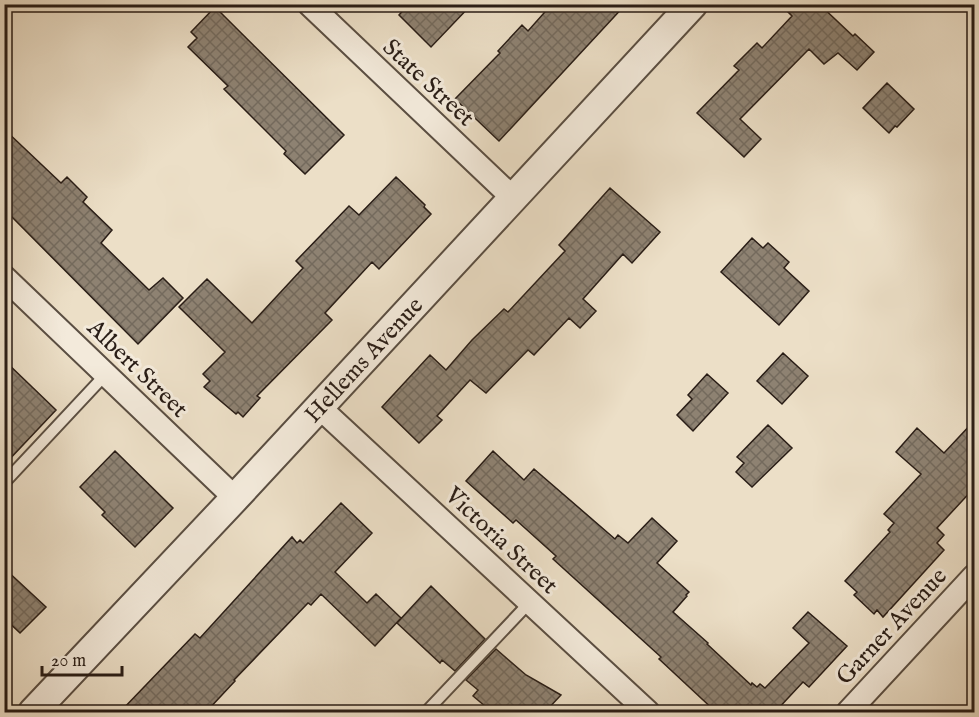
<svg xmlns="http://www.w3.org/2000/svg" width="979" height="717" viewBox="0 0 979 717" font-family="'IM FELL English',serif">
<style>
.building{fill:url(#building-cross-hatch);stroke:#291d16;stroke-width:1.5}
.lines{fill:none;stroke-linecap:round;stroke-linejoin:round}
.service-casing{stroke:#5a4e42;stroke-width:14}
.minor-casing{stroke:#5a4e42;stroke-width:26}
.tertiary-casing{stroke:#5a4e42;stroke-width:32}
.service{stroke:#f3eadb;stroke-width:10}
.minor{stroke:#f3eadb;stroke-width:22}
.tertiary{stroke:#f3eadb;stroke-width:28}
.labels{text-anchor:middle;stroke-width:6;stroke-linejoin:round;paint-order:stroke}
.street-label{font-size:24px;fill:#291d16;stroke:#f3eadb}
</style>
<defs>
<pattern id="building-cross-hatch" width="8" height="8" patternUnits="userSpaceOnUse" patternTransform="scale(1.5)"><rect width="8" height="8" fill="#8e8272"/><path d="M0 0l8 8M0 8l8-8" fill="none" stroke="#746a5d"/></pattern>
</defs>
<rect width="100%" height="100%" fill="#ecdfc7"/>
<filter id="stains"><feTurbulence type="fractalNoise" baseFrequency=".00333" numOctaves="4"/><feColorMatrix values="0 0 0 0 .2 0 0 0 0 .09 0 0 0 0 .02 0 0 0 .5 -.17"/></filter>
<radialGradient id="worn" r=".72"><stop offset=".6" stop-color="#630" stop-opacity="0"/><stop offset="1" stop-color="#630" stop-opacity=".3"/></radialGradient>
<path class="building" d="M409,4H472L431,47L399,15Z
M552,4H626L499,141L455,99L500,53L498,51L522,25L528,31Z
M780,4H819L853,36L855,34L874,52L857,70L838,53L824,64L809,49L740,119L761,139L744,157L697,113L739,70L734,66L757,43L762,48L792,16Z
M215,7L344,135L305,174L284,154L286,151L224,89L228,86L188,47L197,38L191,32Z
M887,83L914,109L897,127L895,126L889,133L863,108Z
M4,129L61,183L67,177L87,197L83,202L112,230L101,243L149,290L163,278L183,298L138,344L4,209Z
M396,177L425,205L424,207L431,214L379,269L372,262L325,313L332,320L257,396L260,398L243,417L238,412L236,414L204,387L210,381L203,374L225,352L179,307L207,279L252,323L303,268L296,261L349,206L359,215Z
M610,188L660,232L632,263L623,254L583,299L596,311L580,328L569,318L534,355L528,350L486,393L470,380L437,416L442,420L419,443L382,407L430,355L446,370L472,340L504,309L508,312L565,251L559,245Z
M752,238L763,248L768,243L789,262L784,268L809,291L779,325L721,272Z
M783,353L808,376L782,404L757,381Z
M4,360L56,410L4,465Z
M707,374L728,393L693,431L677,415L692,399L688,395Z
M975,420V487L937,528L944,535L937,543L944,550L883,617L877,610L874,614L854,595L857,592L845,581L890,532L888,530L894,523L884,514L921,474L896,452L917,428L944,453Z
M768,425L792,448L752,487L736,472L744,463L737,457Z
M115,451L173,508L135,547L102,515L105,512L80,487Z
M493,451L524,480L534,469L615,539L618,535L628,543L652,518L677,541L657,563L689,592L686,595L687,596L673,612L708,643L707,644L751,685L752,683L757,687L760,684L765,688L809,643L793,628L808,612L847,646L809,687L803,682L775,712H716L659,659L661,657L553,559L556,556L516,520L513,523L466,481Z
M341,503L372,533L335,572L367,603L376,594L401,618L375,646L321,594L311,605L308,603L234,680L235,681L206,712H120L195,634L200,638L292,537L297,543L300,540L303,543Z
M4,568L46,607L20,633L4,618Z
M431,586L485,639L455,671L442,660L440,663L397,623Z
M496,649L526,675L561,695L545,712H492L473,696L478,690L466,680Z"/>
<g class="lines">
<g class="service-casing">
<path id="service" d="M4,483L106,374
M426,712L530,602"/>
</g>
<g class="minor-casing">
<path id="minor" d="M309,4L513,198
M4,277L235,498
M319,407L648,712
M848,712L974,576"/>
</g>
<g class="tertiary-casing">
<g id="tertiary">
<path id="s1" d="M33,712L235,498L693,4"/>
</g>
</g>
<use href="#service" class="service"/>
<use href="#minor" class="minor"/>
<use href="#tertiary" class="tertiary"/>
</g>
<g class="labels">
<g class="street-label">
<text transform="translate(429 82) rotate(43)" y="8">State Street</text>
<text dy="8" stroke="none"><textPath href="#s1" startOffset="483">Hellems Avenue</textPath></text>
<text transform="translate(138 368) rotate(44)" y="8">Albert Street</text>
<text transform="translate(502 540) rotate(43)" y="8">Victoria Street</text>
<text transform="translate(891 626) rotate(-47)" y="8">Garner Avenue</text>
</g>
</g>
<rect width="979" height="717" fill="none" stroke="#ecdfc7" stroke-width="24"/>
<rect x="6" y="6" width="967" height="705" fill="none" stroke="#291d16" stroke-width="3"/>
<rect x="12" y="12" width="955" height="693" fill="none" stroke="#291d16" stroke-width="1.5"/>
<path d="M42 666v9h80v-9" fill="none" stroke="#291d16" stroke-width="3"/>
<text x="51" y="666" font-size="18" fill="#291d16" stroke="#f3eadb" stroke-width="4.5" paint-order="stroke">20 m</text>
<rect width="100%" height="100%" filter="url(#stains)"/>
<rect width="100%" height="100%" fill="url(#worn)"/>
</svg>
